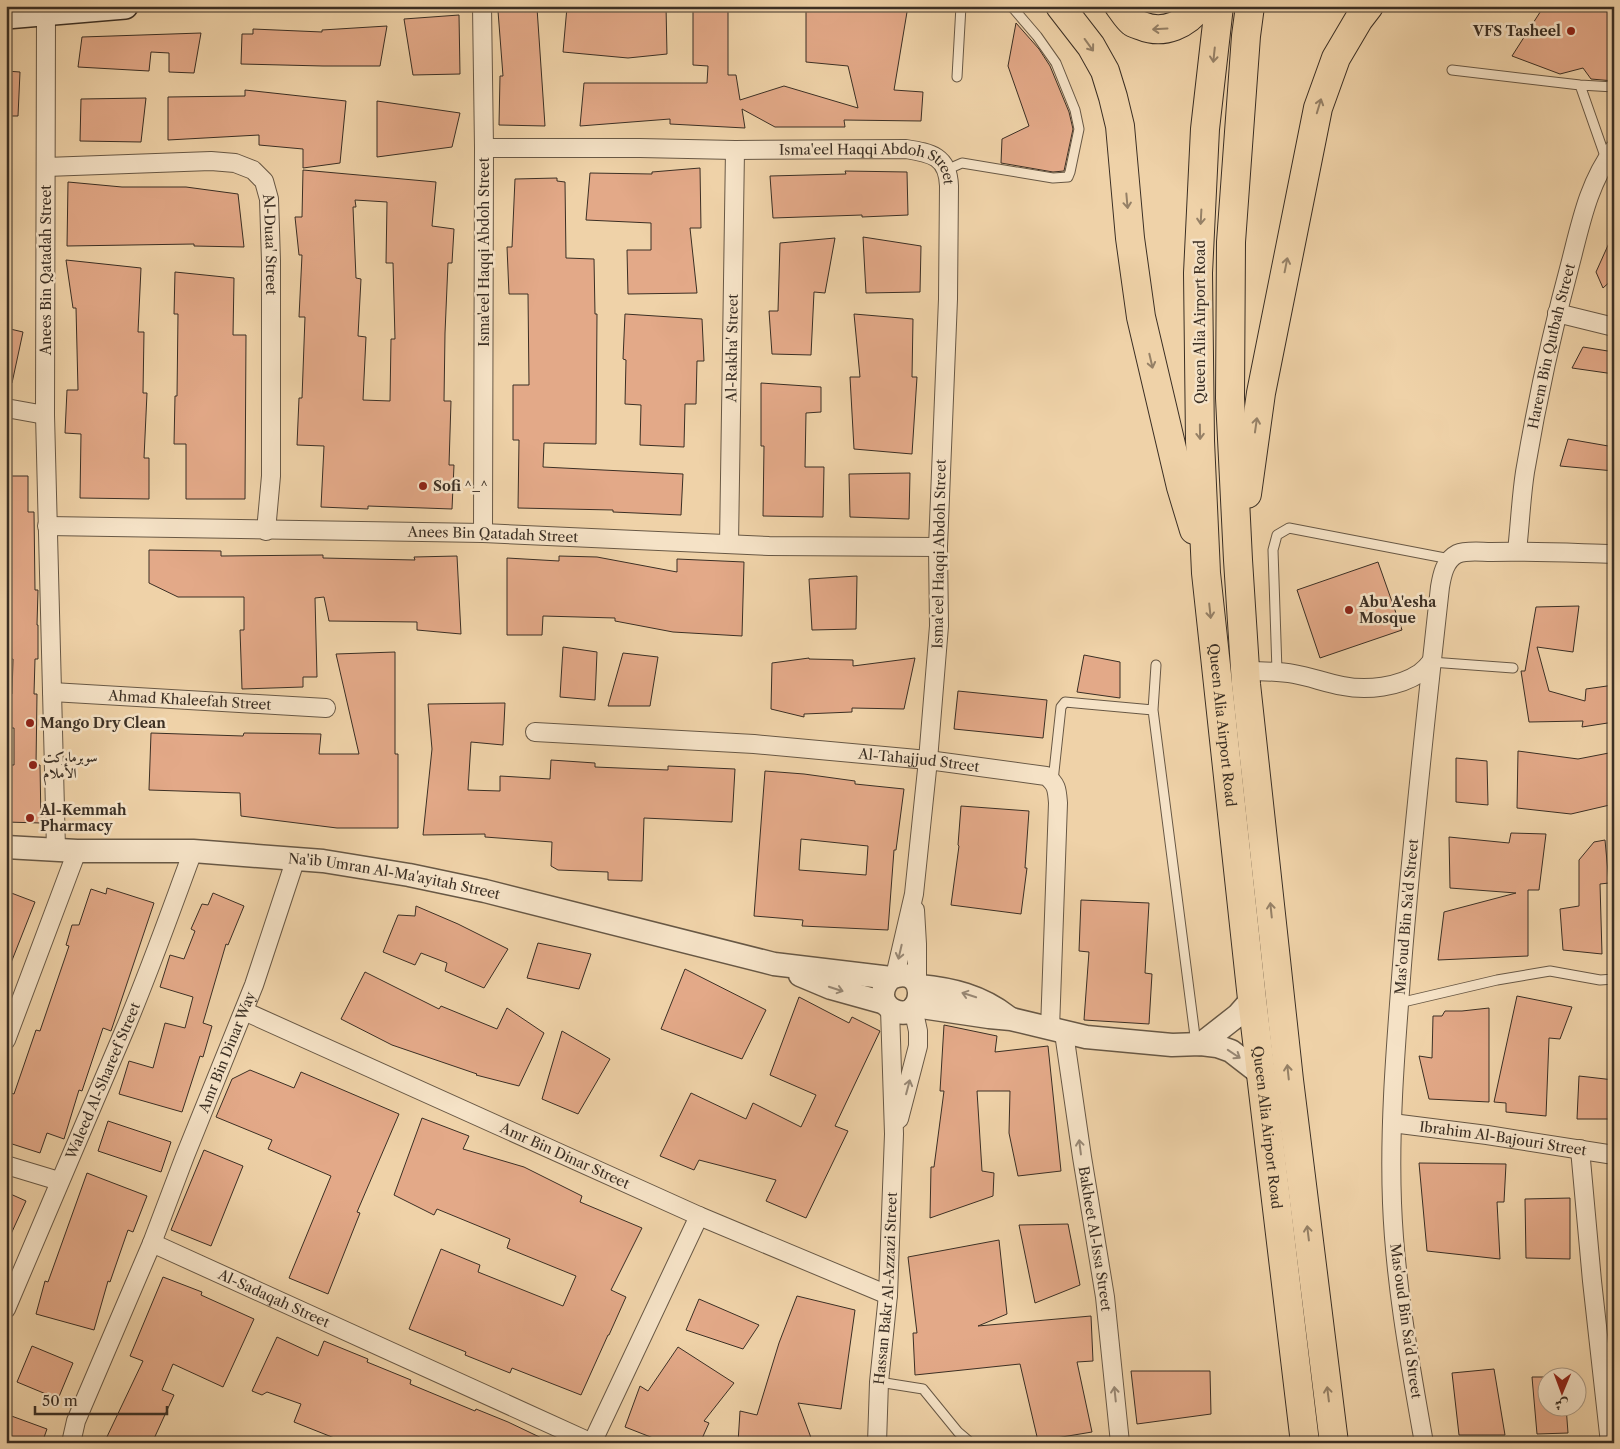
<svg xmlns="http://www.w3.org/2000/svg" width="1620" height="1449" viewBox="0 0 1620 1449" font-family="'Libre Caslon Text',Amiri,serif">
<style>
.building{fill:#e3a988;stroke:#3b2f24;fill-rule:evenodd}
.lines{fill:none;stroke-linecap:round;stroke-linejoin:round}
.service-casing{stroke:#685845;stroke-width:11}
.minor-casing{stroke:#685845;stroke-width:20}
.tertiary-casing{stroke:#685845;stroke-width:25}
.secondary-casing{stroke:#3b2f24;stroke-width:28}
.motorway-casing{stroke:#3b2f24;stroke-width:30}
.service{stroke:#f5e2c6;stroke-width:9}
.minor{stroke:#f5e2c6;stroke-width:18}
.tertiary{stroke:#f5e2c6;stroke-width:22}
.secondary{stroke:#f5e2c6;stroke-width:25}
.motorway{stroke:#efd2a8;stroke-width:28}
.oneway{stroke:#958066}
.oneway2{stroke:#988875}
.poi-dot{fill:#8f2418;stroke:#f5e2c6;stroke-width:2}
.labels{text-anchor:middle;stroke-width:5;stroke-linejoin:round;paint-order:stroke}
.poi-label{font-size:14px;font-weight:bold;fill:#3b2f24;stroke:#f5e2c6;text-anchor:start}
.street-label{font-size:14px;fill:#3b2f24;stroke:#f5e2c6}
</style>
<rect width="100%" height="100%" fill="#efd2a8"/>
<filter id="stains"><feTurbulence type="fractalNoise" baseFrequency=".004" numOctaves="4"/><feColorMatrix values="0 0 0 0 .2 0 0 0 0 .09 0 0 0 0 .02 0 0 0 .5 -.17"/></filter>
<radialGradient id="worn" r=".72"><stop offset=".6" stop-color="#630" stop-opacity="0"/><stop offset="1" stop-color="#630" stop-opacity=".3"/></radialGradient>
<path class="building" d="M666,6L667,54L628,58L563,52L567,7Z
M693,6H728V75H736L740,100L784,86L858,108L848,66L806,62V6H908L894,90L923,92L921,121L844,120L845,127H775L742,109L745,128L670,124V119L580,126L584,83H707L708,66L693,65Z
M1544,6H1614V81L1591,79L1583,68L1560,74L1512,56Z
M537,8L545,126L499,125L500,76H503L498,11Z
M459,15L460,74L413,75L404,19Z
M1016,23L1039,49L1050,66L1069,112L1073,129L1064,171L1053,172L1001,163L1002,139L1029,126L1008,66Z
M387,26L380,66H323L241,64L242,34H253V29L322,32V30Z
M201,33L194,73L169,72V53L151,52L149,71L78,67L82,37Z
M6,71L20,72L18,116H6Z
M245,90L346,101L340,163L303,168V149L259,145V135L168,140V97L245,96Z
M146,98L141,142L80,141L81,99Z
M377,101L460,113L452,147L377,157Z
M700,168L701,228H690L697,293L628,294L627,250H651V223L586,220L590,173L652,174V172Z
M303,170L436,182L432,226L454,229L452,263H448L445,333L444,401H451L449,465H454L452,509L368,506V509L321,507L324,446L297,445L299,398H302L305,317H299L302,255H299L295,217H302ZM355,200L387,202L386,263H393L395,339H391L390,401L363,400L366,337L358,336L361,279L356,278L353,207H356Z
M845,171L907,172L908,215L862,217V215L773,218L770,176L846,174Z
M557,178V181L565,182L566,258L594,259L595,314H597L596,444L544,443L543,467L683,474L681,515L613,512V510L518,508L519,440H513V385H529L528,294H509L507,247H512L515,179Z
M68,182L122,187H186L238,194L244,247L194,246V244L67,246Z
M1614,232V278L1603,288L1596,272Z
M863,237L921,246L920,292L866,293Z
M835,238L825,293L814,292L811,355L772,354L769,311H778L780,243Z
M66,260L141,268L138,332H144L143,393H147L144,458H149V499L80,498L81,434L65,433L67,390H78L76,308H73Z
M175,272L234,278L233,335H246L245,499H186V444H174L175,396H177L178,314H174Z
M625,314L702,319L704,361H697L696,404H685L684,447L640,445L641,405L625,404L626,360L623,359Z
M854,314L913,319L912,377H917L912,454L854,449L850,377H860Z
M6,328L23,332L12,383L6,382Z
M1583,347L1614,352V374L1572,368Z
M761,383L821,387V412L806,413L805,467H824L823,517L763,516L764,446H761Z
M1568,439L1614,447V471L1560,466Z
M910,473L909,519L850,517L849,474Z
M6,476H28V512H34L35,590H38L37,625H38V659H35L34,694H37L36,765H40L41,823L6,822L8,765H14V728H7V694H12L13,659H8Z
M149,550L221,551V556L323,555V558L415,560L414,557L457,556L461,634L417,630V622L329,621L324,597L315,598L317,677H303V687L242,689L240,630H244V597H178L149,583Z
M559,556L597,557L677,572V559L744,562L742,636L673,632L615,621V618L543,616L542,635H507V558L559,561Z
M1378,562L1402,630L1320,658L1297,590Z
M857,576L856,629L812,630L809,579Z
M1579,606L1573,652L1537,647L1549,691L1585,701L1586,689L1614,685V722L1582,727L1583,721L1529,722L1521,671H1525L1536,607Z
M563,647L597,652L595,700L560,697Z
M395,652V754H398V828H337L241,816L240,793L149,790L151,733L243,736L244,733L321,734L319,754H359L336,654Z
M623,653L658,657L650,706H608Z
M1084,655L1120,662V698L1077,692Z
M809,658V659L853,660V666L915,658L904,709L852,708V712L804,714V717L771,709L772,663Z
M958,691L1047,700L1043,738L954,729Z
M505,703L503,745L471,742L468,790L500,791V776L550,779L551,760L595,763V767L668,770V766L735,769L732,822L644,818L642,881L608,880V872L558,870L551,866L552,842L485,837V834L423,835L432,749L428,704Z
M1518,751L1578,759L1614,752V804L1571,814L1517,808Z
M1456,758L1487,761L1488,805L1456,802Z
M765,771L804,774L855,781V784L904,789L896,850H894L888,930L802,926L803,920L754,916ZM801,839L868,846L866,875L799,870Z
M961,806L1029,811L1025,868H1027L1021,914L951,905L959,846L958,845Z
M1511,833L1546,834L1539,890H1528V956L1438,960L1444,912L1516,893L1450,888L1449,837L1509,843Z
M1605,840L1609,883L1600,884L1602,954L1563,950L1560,909L1579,906V860L1594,842Z
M107,888L154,903L111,1031L103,1028L82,1091L79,1090L64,1139L47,1133L40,1153L6,1142V1109L11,1093L14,1094L36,1030L40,1031L69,946L66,945L72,925H79L91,889L106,894Z
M6,891L35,902L7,973H6Z
M213,893L244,906L228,945L226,944L203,1023L212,1026L203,1057L200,1056L182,1112L119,1094L129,1061L153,1068L165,1023L185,1028L193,997L160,987L170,955L184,959L195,931L191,929L202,904L208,905Z
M1081,900L1149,903L1145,973L1152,974L1149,1024L1084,1020L1089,952L1079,951Z
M416,906L458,924L508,949L484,988L445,971L447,963L421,953L415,965L383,952L398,915L415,916Z
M538,943L591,954L579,989L527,978Z
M685,969L766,1010L742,1059L661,1029Z
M365,972L439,1009L441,1006L497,1029L507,1008L544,1033L519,1086L476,1075L477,1074L392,1045L341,1019Z
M1517,996L1572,1007L1560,1039L1549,1038L1546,1116L1506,1112V1103L1494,1102Z
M799,997L849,1023L852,1017L880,1031L835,1126L848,1131L806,1218L766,1201L776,1180L699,1160L694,1170L660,1156L691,1093L746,1119L753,1103L801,1127L816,1095L770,1075Z
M1489,1008V1102L1429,1099L1419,1056L1432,1058L1433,1016H1442L1445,1011H1462Z
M944,1025L997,1036L995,1052L1048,1046L1061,1171L1018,1176L1009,1133L1010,1091H977L982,1171L994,1173L993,1196L930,1218L931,1167H934L944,1091H940Z
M562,1031L610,1059L578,1114L542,1099Z
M250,1070L294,1088L301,1072L399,1114L357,1212L360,1213L328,1294L289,1278L331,1176L268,1149L272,1140L216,1117L232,1079Z
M1579,1076L1614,1080L1613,1119H1577Z
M422,1118L469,1136L463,1149L524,1167L582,1196L580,1202L642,1228L611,1290L626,1297L609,1335H608L581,1395L512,1368L510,1373L465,1355L466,1352L409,1329L441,1249L480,1265L478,1272L563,1306L576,1276L507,1248L510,1239L437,1209L434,1215L394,1195Z
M108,1121L171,1142L161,1172L98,1151Z
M204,1150L243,1166L211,1246L171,1230Z
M1419,1163L1506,1164L1504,1202H1497L1500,1259L1427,1251Z
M87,1173L147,1196L133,1232L128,1230L110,1282L108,1281L94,1330L36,1314L45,1281L48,1282Z
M6,1192L26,1201L6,1245Z
M1570,1198V1259L1526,1258L1525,1199Z
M1068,1224L1080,1285L1035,1303L1019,1225Z
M999,1240L1007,1314L978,1326L1091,1316L1093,1361L1077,1362L1092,1432L1038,1441L1020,1364L915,1375L913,1333H917L908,1257Z
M163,1277L202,1292L201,1295L254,1319L223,1387L173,1364L162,1390L174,1395L152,1443H104L143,1361L130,1356Z
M797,1296L855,1310L841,1409L798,1403L813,1443H738L740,1411L757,1415L779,1343Z
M699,1299L759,1325L743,1349L686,1330Z
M277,1337L318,1356L324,1341L368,1359L367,1362L411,1380L410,1384L475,1411L476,1409L508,1422L552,1443H347L294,1422L301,1404L267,1392L262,1395L252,1391Z
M32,1346L73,1363L58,1399L17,1382Z
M678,1347L734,1383L704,1421L709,1423L700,1443H666L625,1427L640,1386L648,1391Z
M1494,1369L1505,1435H1459L1452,1373Z
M1131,1371H1210L1211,1414L1137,1424Z
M1532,1377H1548V1406H1566L1568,1433L1537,1434Z
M6,1414L47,1429L42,1443H6Z"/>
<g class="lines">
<g class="service-casing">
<path id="service" d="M1452,70L1580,85L1614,87
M957,77L961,6
M1580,85L1606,159
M946,170L962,163L1053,178L1068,177L1070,172L1079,129L1075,110L1056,63L1037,36L1013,8L1009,6
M1431,662L1513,668
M1156,665L1153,710L1196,1044
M1277,671L1273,550L1277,535L1289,528L1450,559
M1053,781L1061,707L1065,702L1153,710
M1399,1003L1497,980L1550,971L1600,980L1614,979
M879,1382L923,1389L958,1432L971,1443"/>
</g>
<g class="minor-casing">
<g id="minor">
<path d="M482,6L484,148L483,533"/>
<path d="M46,13L45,415L56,849"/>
<path id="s1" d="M484,148H640L735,150L906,149C931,153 948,156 949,186L948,299L938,547L939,626L928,760L914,894L895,976"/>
<path id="s2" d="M46,167L211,161L235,163L253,170L264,181L269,199L271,261V476L266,531"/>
<path d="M1557,313L1614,327"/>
<path d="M6,408L45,415"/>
<path id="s3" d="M47,526L483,533L769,546L938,547"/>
<path id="s4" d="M729,544L735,150"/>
<path id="s5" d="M1517,551C1520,525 1521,498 1525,472C1537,401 1552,331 1571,261C1581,222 1589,182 1614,149"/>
<path d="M1245,671C1262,671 1278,671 1294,674C1311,677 1326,683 1343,686C1367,691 1399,687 1420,673C1424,670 1428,666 1431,662"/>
<path id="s6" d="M52,692L326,708"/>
<path id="s7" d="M535,732L754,744L928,760L1046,776C1057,784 1057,790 1058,803L1050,1029"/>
<path d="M915,910L917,944V982"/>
<path id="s8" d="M244,1011L699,1216L888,1295"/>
<path id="s9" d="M1064,1033L1082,1157L1105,1297L1120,1443"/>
<path d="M6,1040L77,851"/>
<path d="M899,1119L918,1046V1031L913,1008"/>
<path id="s10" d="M1392,1123L1487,1135L1614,1155"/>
<path d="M1580,1149L1592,1281L1610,1443"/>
<path d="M6,1165L59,1181"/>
<path id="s11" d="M152,1243L185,1156L254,985L296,858"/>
<path id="s12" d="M6,1309C45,1215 86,1122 125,1029C150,970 171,910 193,851"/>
<path id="s13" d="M71,1443L76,1421L152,1243L592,1443"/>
<path d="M592,1443L699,1216"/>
<path id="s14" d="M877,1443L879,1382L888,1295L894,1134L890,1009"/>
<path id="s15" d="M1424,1443C1410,1364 1395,1283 1392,1203C1389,1124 1396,1044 1402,965C1412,839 1426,713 1440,587C1442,575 1445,560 1457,554C1466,550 1481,552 1491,552C1532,551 1573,553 1614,554"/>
</g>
</g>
<g class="tertiary-casing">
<g id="tertiary">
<path id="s16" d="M6,847L77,851H193L323,861L409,875L485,891L774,964L891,978C931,962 925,1026 893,1010C879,1002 881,987 891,978"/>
<path d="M800,975L831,988L885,1003"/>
<path d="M919,986C952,989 981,996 1008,1017"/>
<path d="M915,1006L989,1017L1011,1019L1086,1037L1172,1045L1201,1044L1217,1046L1231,1051L1262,1075"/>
<path d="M1201,1044L1238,1015L1252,999"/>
</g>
</g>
<g class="secondary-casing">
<path id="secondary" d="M6,16L125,6"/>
</g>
<g class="motorway-casing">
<g id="motorway">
<path d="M1060,6L1091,46L1105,71L1113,97L1120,126L1130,238L1141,317L1181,487L1194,530"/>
<path d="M1119,6C1123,11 1127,18 1132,22C1134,24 1139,25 1142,26C1164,35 1187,24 1200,6"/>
<path id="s17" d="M1219,6L1205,129L1198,273L1200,441L1206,573L1252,999L1305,1443"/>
<path d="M1250,6L1246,36L1231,242L1230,398L1238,560L1246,684L1289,1080L1334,1443"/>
<path d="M1247,494L1261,393L1318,108L1336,58L1359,19L1369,6"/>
</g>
</g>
<use href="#service" class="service"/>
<use href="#minor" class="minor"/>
<use href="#tertiary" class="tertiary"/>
<use href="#secondary" class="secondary"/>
<use href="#motorway" class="motorway"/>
</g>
<defs><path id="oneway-shaft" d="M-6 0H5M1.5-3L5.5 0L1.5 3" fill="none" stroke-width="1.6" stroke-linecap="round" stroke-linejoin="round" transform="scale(1.25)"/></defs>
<g class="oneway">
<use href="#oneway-shaft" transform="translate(1160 29) rotate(177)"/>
<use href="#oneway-shaft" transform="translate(1089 45) rotate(54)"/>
<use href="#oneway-shaft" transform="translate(1214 55) rotate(96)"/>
<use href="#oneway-shaft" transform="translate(1319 106) rotate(-73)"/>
<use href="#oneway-shaft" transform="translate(1127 201) rotate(85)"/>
<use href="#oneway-shaft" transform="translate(1201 217) rotate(93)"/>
<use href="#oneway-shaft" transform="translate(1286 265) rotate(-79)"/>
<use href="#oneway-shaft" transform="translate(1151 361) rotate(77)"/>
<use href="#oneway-shaft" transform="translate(1256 425) rotate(-82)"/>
<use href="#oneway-shaft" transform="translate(1200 432) rotate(89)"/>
<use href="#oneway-shaft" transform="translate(1210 611) rotate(84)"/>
<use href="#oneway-shaft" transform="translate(1271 910) rotate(-96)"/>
<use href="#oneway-shaft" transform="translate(1288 1072) rotate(-96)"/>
<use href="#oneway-shaft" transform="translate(1308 1233) rotate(-97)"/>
<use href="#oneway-shaft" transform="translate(1328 1394) rotate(-97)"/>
</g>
<g class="oneway2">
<use href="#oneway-shaft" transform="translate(900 952) rotate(103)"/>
<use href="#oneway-shaft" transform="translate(836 989) rotate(18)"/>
<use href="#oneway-shaft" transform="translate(969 995) rotate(-162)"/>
<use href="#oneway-shaft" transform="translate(1234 1054) rotate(34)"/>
<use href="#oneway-shaft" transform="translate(908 1087) rotate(-75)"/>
<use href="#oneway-shaft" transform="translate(1080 1147) rotate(-97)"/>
<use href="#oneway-shaft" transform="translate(1115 1394) rotate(-96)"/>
</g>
<g class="poi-dot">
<circle cx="1571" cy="31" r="5"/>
<circle cx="423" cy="486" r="5"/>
<circle cx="1349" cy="610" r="5"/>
<circle cx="30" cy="723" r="5"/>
<circle cx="33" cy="765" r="5"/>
<circle cx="30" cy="818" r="5"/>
</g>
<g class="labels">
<g class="poi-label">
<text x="1561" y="36" text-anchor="end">VFS Tasheel</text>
<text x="433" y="491">Sofi ^_^</text>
<text x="1359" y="607">Abu A'esha<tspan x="1359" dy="16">Mosque</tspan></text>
<text x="40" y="728">Mango Dry Clean</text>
<text x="43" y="762">سوبرماركت<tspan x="43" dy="16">الأملام</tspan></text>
<text x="40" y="815">Al-Kemmah<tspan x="40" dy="16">Pharmacy</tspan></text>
</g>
<g class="street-label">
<text dy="5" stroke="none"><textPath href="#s1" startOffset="390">Isma'eel Haqqi Abdoh Street</textPath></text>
<text dy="5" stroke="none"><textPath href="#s2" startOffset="288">Al-Duaa' Street</textPath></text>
<text transform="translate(484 252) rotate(-90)" y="5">Isma'eel Haqqi Abdoh Street</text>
<text transform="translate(46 270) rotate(-90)" y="5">Anees Bin Qatadah Street</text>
<text transform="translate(1200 322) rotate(-90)" y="5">Queen Alia Airport Road</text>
<text dy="5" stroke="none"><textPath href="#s5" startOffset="208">Harem Bin Qutbah Street</textPath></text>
<text dy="5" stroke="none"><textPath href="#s4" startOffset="196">Al-Rakha' Street</textPath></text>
<text dy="5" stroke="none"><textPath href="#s3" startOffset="446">Anees Bin Qatadah Street</textPath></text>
<text transform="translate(939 554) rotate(-89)" y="5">Isma'eel Haqqi Abdoh Street</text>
<text dy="5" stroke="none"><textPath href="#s6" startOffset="138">Ahmad Khaleefah Street</textPath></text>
<text dy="5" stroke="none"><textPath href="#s17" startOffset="721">Queen Alia Airport Road</textPath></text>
<text dy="5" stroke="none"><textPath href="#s7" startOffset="385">Al-Tahajjud Street</textPath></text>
<text dy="5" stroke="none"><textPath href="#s16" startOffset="390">Na'ib Umran Al-Ma'ayitah Street</textPath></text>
<text dy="5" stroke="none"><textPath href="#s15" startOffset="529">Mas'oud Bin Sa'd Street</textPath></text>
<text dy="5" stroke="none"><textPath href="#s11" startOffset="205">Amr Bin Dinar Way</textPath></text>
<text dy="5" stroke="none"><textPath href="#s12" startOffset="248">Waleed Al-Shareef Street</textPath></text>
<text dy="5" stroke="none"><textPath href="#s17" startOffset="1126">Queen Alia Airport Road</textPath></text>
<text dy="5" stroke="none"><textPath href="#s10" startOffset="112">Ibrahim Al-Bajouri Street</textPath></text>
<text dy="5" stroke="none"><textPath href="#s8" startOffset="352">Amr Bin Dinar Street</textPath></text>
<text dy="5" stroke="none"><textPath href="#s9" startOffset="208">Bakheet Al-Issa Street</textPath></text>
<text dy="5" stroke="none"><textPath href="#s14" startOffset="155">Hassan Bakr Al-Azzazi Street</textPath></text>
<text dy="5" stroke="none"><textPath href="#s13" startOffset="350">Al-Sadaqah Street</textPath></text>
<text transform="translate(1406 1321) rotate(82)" y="5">Mas'oud Bin Sa'd Street</text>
</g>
</g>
<rect width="1620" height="1449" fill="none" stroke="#efd2a8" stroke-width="25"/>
<rect x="8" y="8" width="1605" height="1434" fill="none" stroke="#3b2f24" stroke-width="2.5"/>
<rect x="12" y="12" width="1595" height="1424" fill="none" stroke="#3b2f24"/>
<g transform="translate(1562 1392) rotate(181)"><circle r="24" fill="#f5e2c6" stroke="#ab9a85"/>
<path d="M0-4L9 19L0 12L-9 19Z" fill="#8f2418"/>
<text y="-8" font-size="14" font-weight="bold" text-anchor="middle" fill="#3b2f24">ش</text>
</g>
<path d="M35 1406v8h132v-8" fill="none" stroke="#3b2f24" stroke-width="2.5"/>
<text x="42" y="1406" font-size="15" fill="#3b2f24" stroke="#f5e2c6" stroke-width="4" paint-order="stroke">50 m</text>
<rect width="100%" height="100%" filter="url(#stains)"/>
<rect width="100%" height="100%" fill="url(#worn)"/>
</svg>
